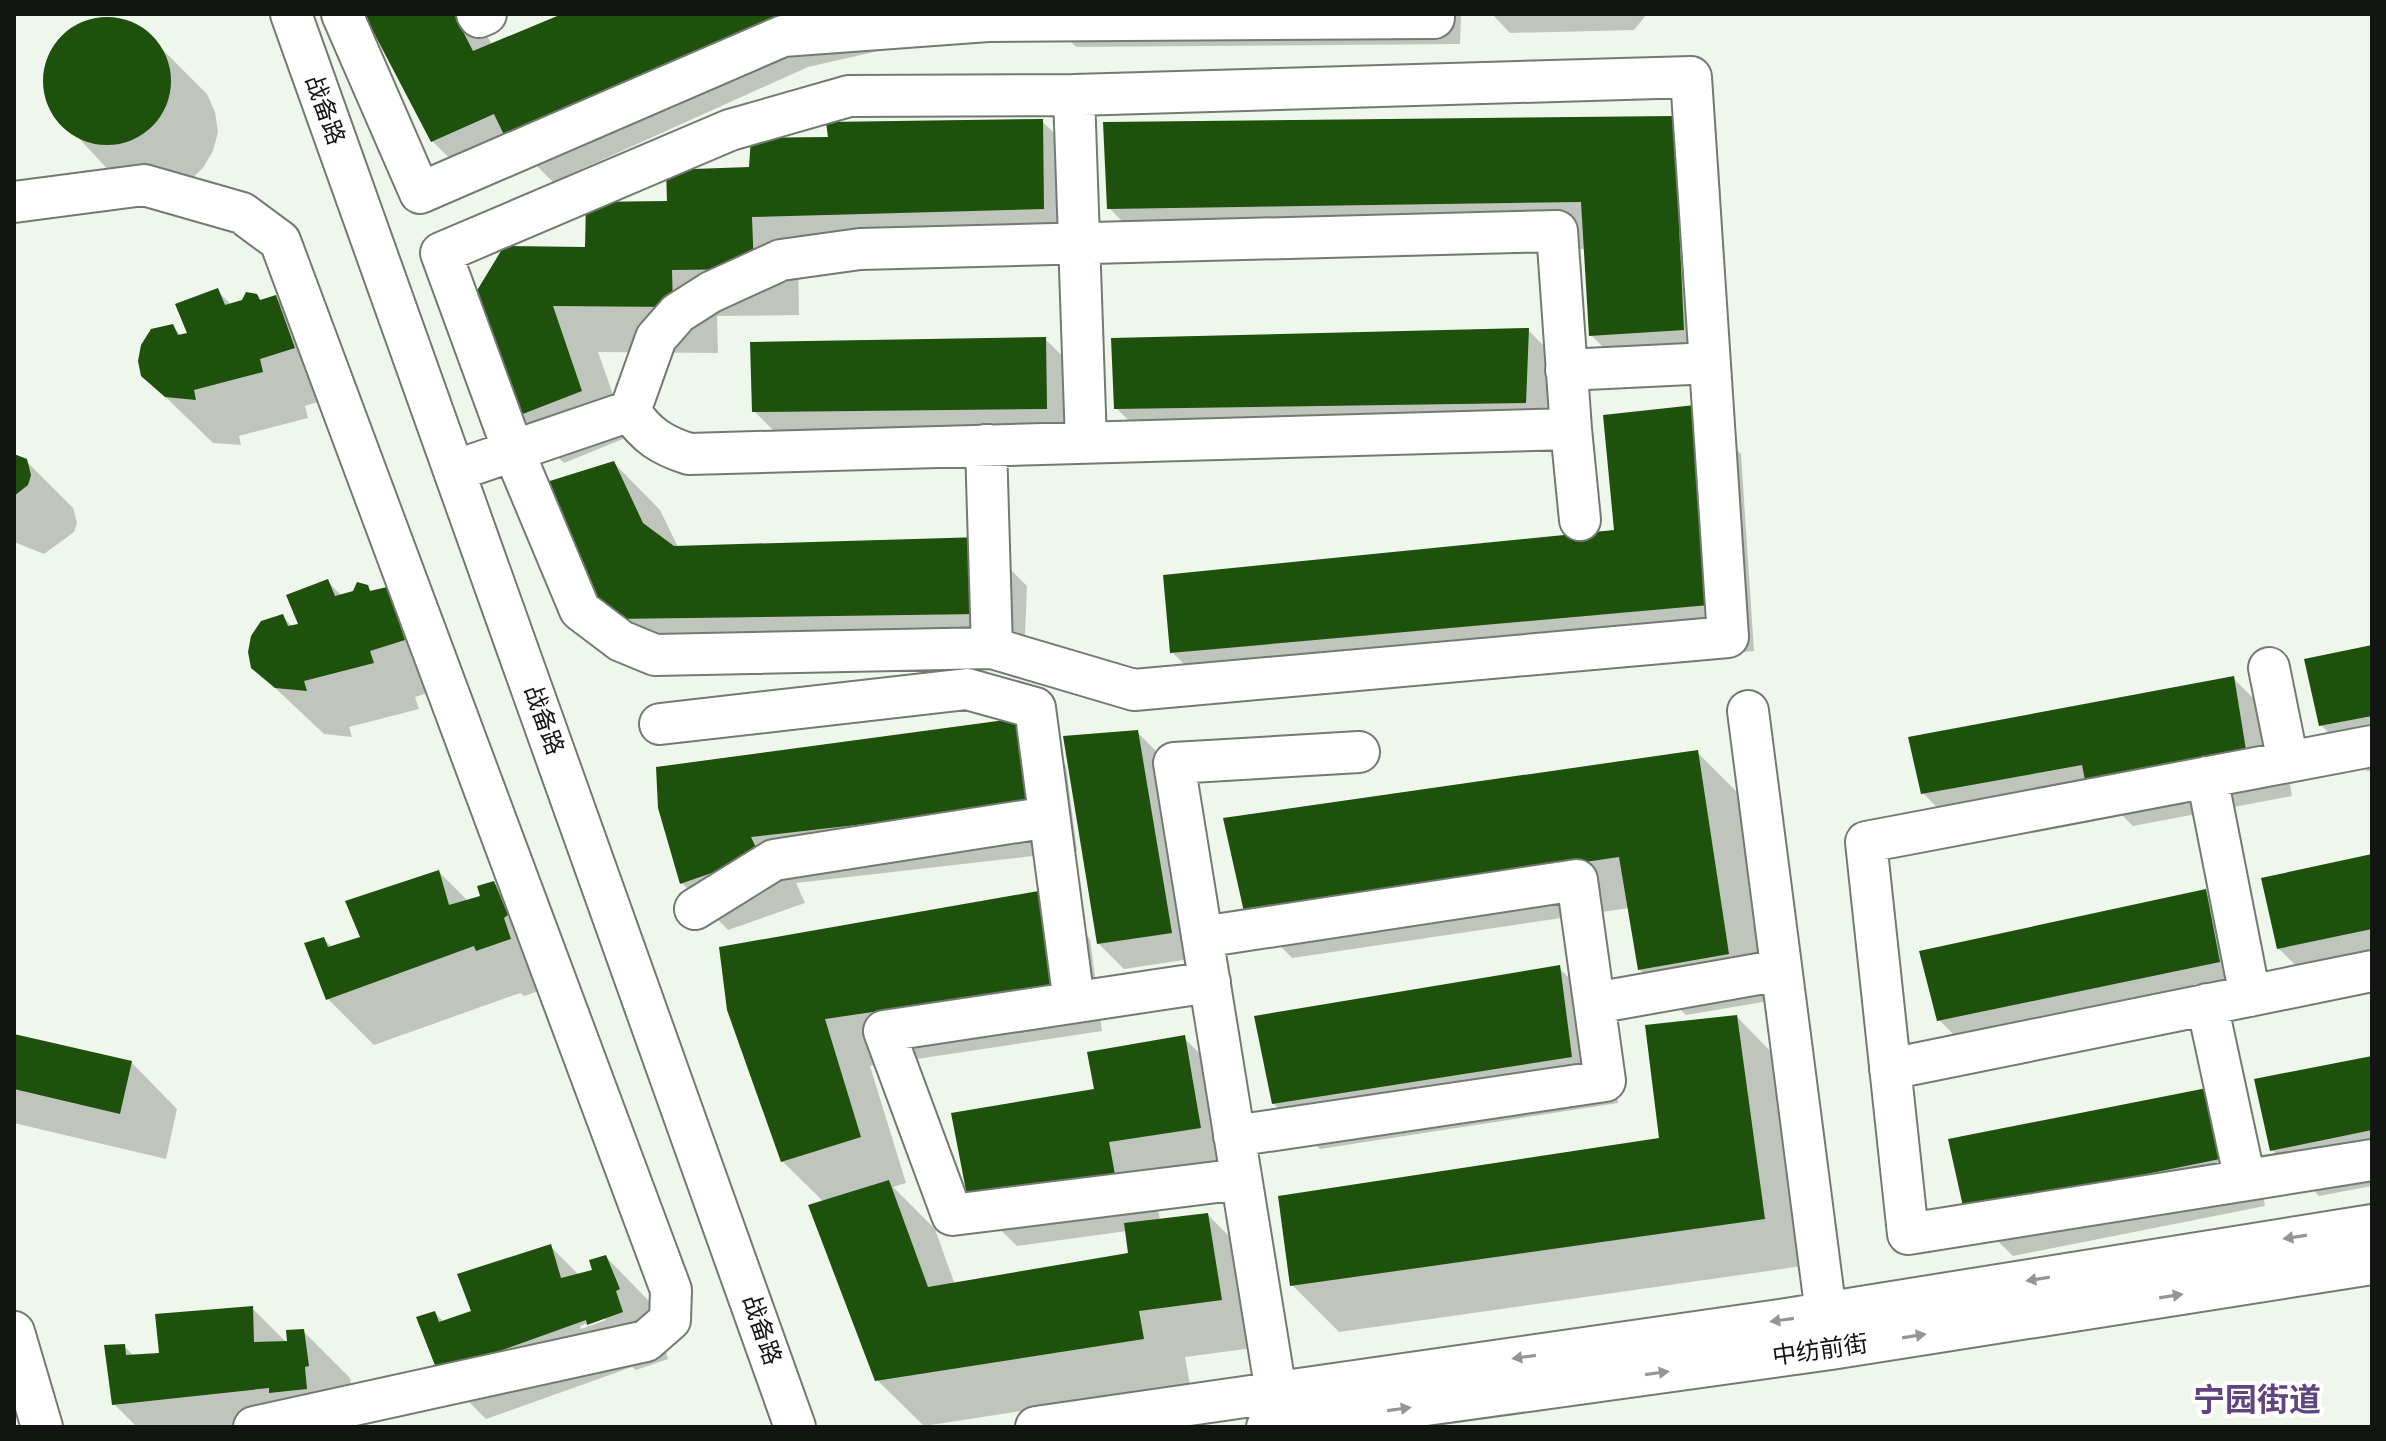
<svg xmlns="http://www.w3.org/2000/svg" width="2386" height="1441" viewBox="0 0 2386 1441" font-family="'Times New Roman','Noto Sans SC',serif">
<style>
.shadow{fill:#0003;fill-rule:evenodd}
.building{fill:#1e510b}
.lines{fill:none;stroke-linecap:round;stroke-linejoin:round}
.minor-casing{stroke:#737a71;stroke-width:44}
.minor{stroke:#fff;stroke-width:40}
.oneway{fill:#959694}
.labels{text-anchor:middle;stroke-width:8;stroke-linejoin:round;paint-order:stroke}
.street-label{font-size:24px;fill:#131512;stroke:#fff}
.district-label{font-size:32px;font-weight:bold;fill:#604480;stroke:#fff}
</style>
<rect width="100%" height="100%" fill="#eff7ed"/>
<path class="shadow" d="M366,14H476L492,45L567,14H1000L1002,23L808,67L553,182L534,163L479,187L432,141Z
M1043,14H1461L1460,44L1076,47Z
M1492,14H1647L1634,30L1510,33Z
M108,20L127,23L145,32L207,94L215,112L218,132L213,151L203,168L189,181L112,174L52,109L45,88L46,67L55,48L70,32L88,22Z
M1673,118L1719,164L1730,376L1638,382L1591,335L1586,249L1156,255L1109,208Z
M1042,121L1089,168L1090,255L798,262L799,315L717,316L718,353L598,352L628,437L564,463L517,416L470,308L587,249L669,203L830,139Z
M217,291L232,305L256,296L262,302L276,298L322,344L340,395L305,406L308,418L239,436L241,445L213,443L143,375L172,326L182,336L190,335Z
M1528,330L1575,377L1572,449L1163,454L1116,408Z
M1045,339L1092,385L1093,455L801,458L754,411Z
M1694,408L1741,454L1754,651L1218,698L1172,652L1616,531Z
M14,456L26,461L73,508L77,523L74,532L44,554L14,542Z
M614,463L660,510L678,547L980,539L1027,586L1024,660L662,665L585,594Z
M328,582L342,596L367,587L372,592L386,589L433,636L450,686L415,697L419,709L349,727L352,737L324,734L253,667L283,617L293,627L300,625Z
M2372,647V771H2367L2321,725Z
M2233,678L2280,725L2292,796L2133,826L2119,812L1969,840L1923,793Z
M1019,720L1066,766L1077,851L796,883L805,903L728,930L682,883L660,808Z
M1137,732L1163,758L1197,958L1124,969L1098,943Z
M1697,752L1744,799L1775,1000L1686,1015L1639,969L1629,908L1292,958L1246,911Z
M2372,856V985L2325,994L2278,948Z
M439,872L468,901L482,897L494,883L540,930L556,985L524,996L520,993L374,1045L328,999L324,939L333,948L362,939Z
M2205,891L2252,938L2265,1009L1986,1067L1939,1020Z
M1043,892L1090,939L1102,1031L870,1066L906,1183L893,1187L935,1229L955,1285L1130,1255L1127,1231L1017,1246L970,1200L1097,1091L1184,1038L1231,1084L1246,1175L1155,1188L1160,1221L1208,1215L1254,1261L1268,1346L1185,1357L1190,1385L924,1426L877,1380L824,1202L782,1161L728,1009Z
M1559,968L1606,1014L1618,1103L1320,1149L1273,1103Z
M1737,1017L1783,1064L1810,1265L1339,1332L1292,1285L1661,1140Z
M14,1036L131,1062L177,1109L166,1159L14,1123Z
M2372,1058V1186L2319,1196L2272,1150Z
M2253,1137L2265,1206L2013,1256L1966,1210Z
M550,1246L579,1275L594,1271L606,1257L652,1304L668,1359L636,1370L632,1367L486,1419L439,1372L435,1313L444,1322L473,1313ZM603,1317L606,1320L581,1329L580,1326Z
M252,1308L289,1345L303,1331L350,1378L355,1412L350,1414L351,1427H137L114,1404L124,1346L134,1356L161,1354Z"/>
<path class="building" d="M364,14H454L473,51L562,14L788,15L761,22L505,137L494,114L431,142Z
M43 81a64 64 0 1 1 128 0a64 64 0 1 1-128 0Z
M1674,116L1684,330L1589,336L1581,202L1107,209L1103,122Z
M1043,119L1044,209L752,217L754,269L672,270L673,307L553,306L582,391L515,417L467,307L504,246L585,247L586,202L667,201L666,170L749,167L751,138L828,137L826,122Z
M218,288L225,305L242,300L246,292L257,294L260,300L276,295L295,348L260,359L263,372L194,390L196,400L165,397L141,376L138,361L141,345L151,329L173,324L178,335L187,333L175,304Z
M1529,328L1526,403L1114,409L1111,338Z
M1046,337L1047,409L752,412L750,342Z
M1695,405L1709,605L1170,653L1163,575L1614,530L1603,415Z
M14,454L27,459L31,475L28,485L14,496Z
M614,461L643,523L674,546L981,537L978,614L613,619L584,595L540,484Z
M328,579L335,596L353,591L357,582L368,585L370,591L387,587L405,640L370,651L374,663L304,681L307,691L275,688L251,668L248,652L251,636L261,621L283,614L288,626L298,624L286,595Z
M2372,645V716L2319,726L2304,659Z
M2234,676L2246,750L2085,780L2082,765L1921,794L1908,737Z
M1020,718L1032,805L751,837L760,856L680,884L658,808L656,767Z
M1138,730L1172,933L1097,944L1063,736Z
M1698,750L1729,954L1638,970L1619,857L1244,912L1223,818Z
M2372,854V929L2277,949L2261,878Z
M439,870L449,905L480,896L477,886L494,881L508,915L504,918L511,939L476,951L474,946L326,1000L304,943L324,937L328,947L360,937L345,901Z
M2206,889L2220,962L1937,1021L1919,951Z
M1044,890L1057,985L825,1019L861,1137L781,1162L727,1010L719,947Z
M1560,965L1572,1057L1272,1104L1254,1016Z
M1737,1015L1765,1219L1290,1286L1278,1196L1659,1138L1645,1025Z
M14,1034L132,1061L120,1114L14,1089Z
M1185,1035L1201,1128L1109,1142L1116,1180L968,1201L951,1113L1094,1089L1087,1052Z
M2372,1056V1130L2270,1151L2254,1079Z
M2207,1088L2220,1159L1964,1211L1948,1139Z
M889,1180L928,1287L1128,1253L1124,1223L1208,1213L1222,1300L1139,1311L1144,1339L875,1381L808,1205Z
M551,1244L561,1278L592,1270L589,1260L606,1255L620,1289L616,1291L623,1312L587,1325L586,1320L438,1373L416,1317L435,1311L439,1322L471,1311L457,1274Z
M253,1306L254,1342L287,1341L286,1330L304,1329L309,1366L305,1367L307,1389L269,1393V1388L112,1405L104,1345L125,1344L126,1355L159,1353L155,1314Z"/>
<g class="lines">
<g class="minor-casing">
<path id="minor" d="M291,14L795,1427
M342,14L420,193L783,36L988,21L1434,18V14
M477,14L479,17L486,14
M1074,95L849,96L730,130L441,253L513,450L580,610L621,641L655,655L992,648L1134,690L1728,637L1691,77L1074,95L1086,442
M14,202L144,185L242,213L280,241L671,1290L670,1320L646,1341L254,1427
M1566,370L1710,363
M1571,429L1580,520
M986,445L992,648
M454,471L630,411L656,338L678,313L711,292L781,260L860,249L1557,231L1571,429L689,454C661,445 646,435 630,411
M2269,668L2288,762
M1748,711L1829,1337
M660,724L967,689L1035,708L1074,1002
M2372,746L1866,842L1908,1234L2372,1160
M2207,777L2250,996
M695,909L774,860L1049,817
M1202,937L1577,880L1605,1081L1234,1136
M1210,982L884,1031L952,1215L1241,1179
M1595,1003L1781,970
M2207,1004L2245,1180
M1890,1069L2372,971
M14,1332L42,1427
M1280,1417L1174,763L1359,752
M1036,1427L1786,1319L2372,1225
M1267,1427L1831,1349L2372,1264"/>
</g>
<use href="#minor" class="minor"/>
</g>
<defs><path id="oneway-solid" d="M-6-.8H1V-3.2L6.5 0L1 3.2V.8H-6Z" transform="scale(2)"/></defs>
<g class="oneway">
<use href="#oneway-solid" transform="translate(2295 1237) rotate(171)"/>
<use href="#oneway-solid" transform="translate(2038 1279) rotate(171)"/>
<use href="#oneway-solid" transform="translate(2171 1296) rotate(-9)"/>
<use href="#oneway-solid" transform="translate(1782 1320) rotate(172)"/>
<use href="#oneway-solid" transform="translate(1914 1336) rotate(-9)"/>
<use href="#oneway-solid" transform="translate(1524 1357) rotate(172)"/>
<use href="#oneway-solid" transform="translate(1657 1373) rotate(-8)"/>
<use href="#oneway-solid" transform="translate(1399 1409) rotate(-8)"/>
</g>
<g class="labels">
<g class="street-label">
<text transform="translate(325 110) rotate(70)" y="8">战备路</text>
<text transform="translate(544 720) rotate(70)" y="8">战备路</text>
<text transform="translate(762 1330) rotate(71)" y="8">战备路</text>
<text transform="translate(1820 1350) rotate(-8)" y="8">中纺前街</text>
</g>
<g class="district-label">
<text x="2257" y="1411">宁园街道</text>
</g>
</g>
<rect width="2386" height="1441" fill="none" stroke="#131512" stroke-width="32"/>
</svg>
